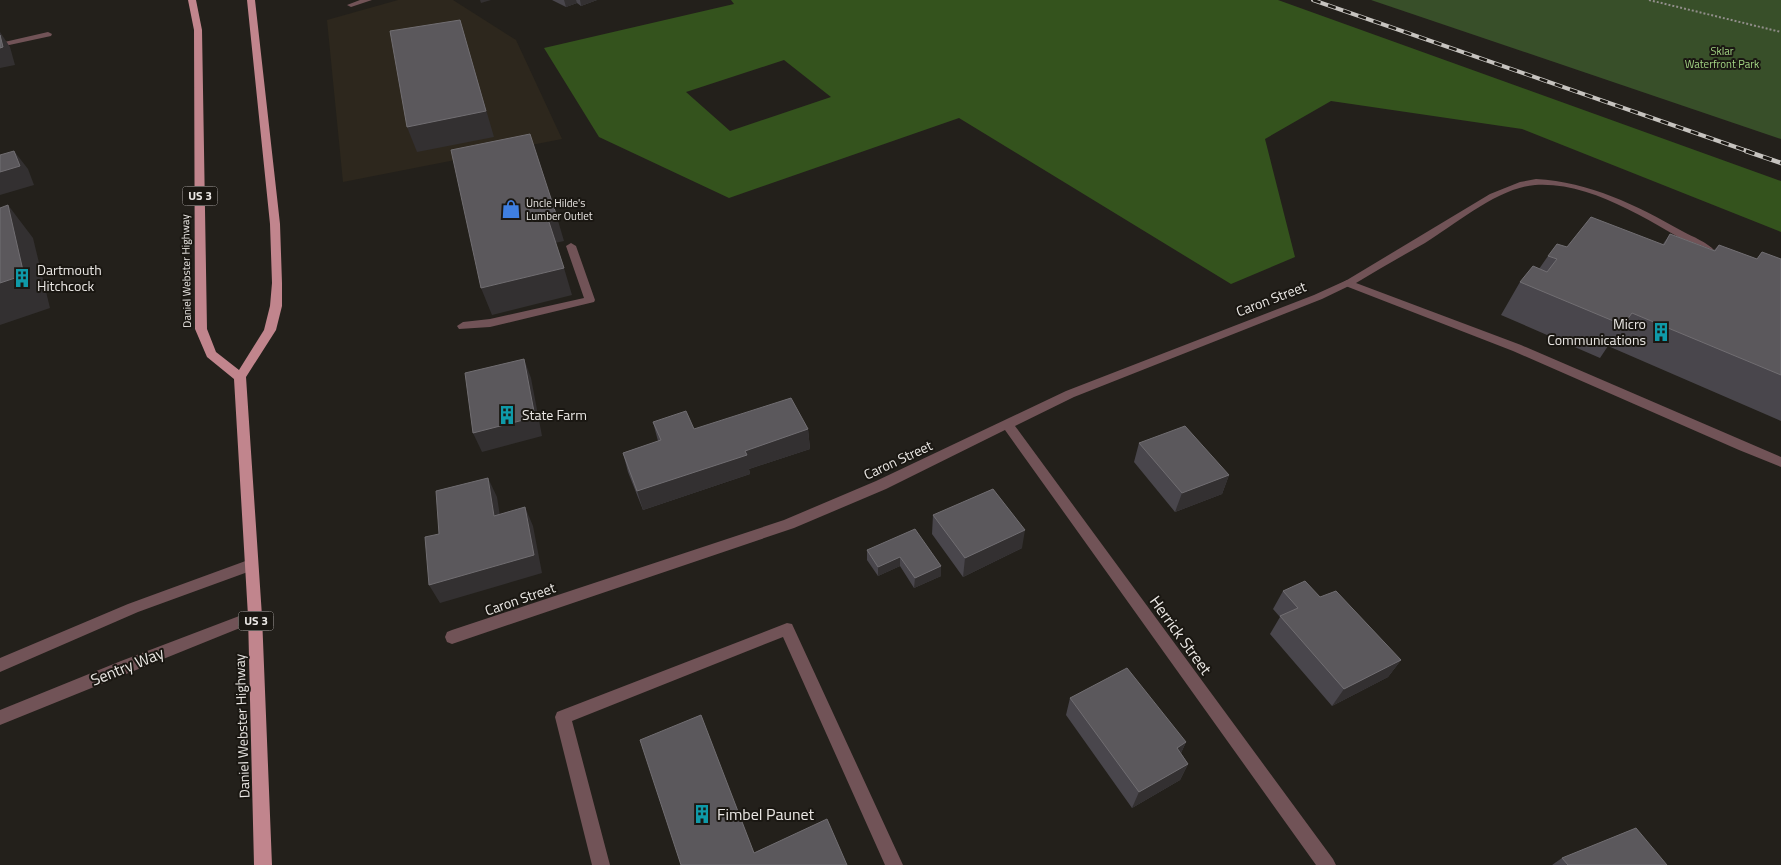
<svg xmlns="http://www.w3.org/2000/svg" width="1781" height="865" viewBox="0 0 1781 865" font-family="'Titillium Web',sans-serif">
<style>
.built{fill:#2d271d}
.green{fill:#384f29}
.forest{fill:#34531d;fill-rule:evenodd}
.lines{fill:none;stroke-linecap:round;stroke-linejoin:round}
.path{stroke:#918e8a;stroke-width:2;stroke-dasharray:2 2;stroke-linecap:butt}
.service{fill:#715357;fill-rule:evenodd}
.minor{fill:#715357;fill-rule:evenodd}
.primary{fill:#c1858d;fill-rule:evenodd}
.rail-far1-casing{stroke:#c6c3bf;stroke-width:4}
.rail-casing{stroke:#c6c3bf;stroke-width:4.5}
.rail-far1{stroke:#1a1712;stroke-width:2.5;stroke-dasharray:8;stroke-linecap:butt}
.rail{stroke:#1a1712;stroke-width:3;stroke-dasharray:9;stroke-linecap:butt}
.wall{fill:#49464c}
.shaded-wall{fill:#333031}
.building{fill:#5b585c;stroke:#716e72}
.labels{text-anchor:middle;stroke-width:4;stroke-linejoin:round;paint-order:stroke}
.far-park-label{font-size:11px;fill:#a3d584;stroke:#1a1712}
.far-poi-label{font-size:11px;fill:#ebe8e5;stroke:#1a1712;text-anchor:start}
.far-street-label{font-size:11px;fill:#ebe8e5;stroke:#1a1712}
.shield{fill:#1a1712;stroke:#aca9a6;stroke-width:1}
.shield-label{font-size:12px;font-weight:bold;fill:#ebe8e5}
.poi-label{font-size:14px;fill:#ebe8e5;stroke:#1a1712;text-anchor:start}
.street-label{font-size:14px;fill:#ebe8e5;stroke:#1a1712}
.near-street-label{font-size:16px;fill:#ebe8e5;stroke:#1a1712}
.near-poi-label{font-size:16px;fill:#ebe8e5;stroke:#1a1712;text-anchor:start}
</style>
<rect width="100%" height="100%" fill="#23201b"/>
<path class="built" d="M398,0H453L516,40L562,139L343,182L327,20Z"/>
<path class="green" d="M1371,0H1781V139Z"/>
<path class="forest" d="M731,0H1278L1781,181V232L1522,129L1331,101L1265,139L1295,257L1231,284L959,118L729,198L599,137L544,48L734,4ZM784,60L831,97L730,131L686,92Z"/>
<g class="lines">
<path class="path" d="M1649,0L1781,32"/>
<path class="service" d="M48,32L52,34L51,36L0,47V43Z
M1536,179C1590,182 1636,205 1682,231C1693,237 1707,242 1715,251L1710,254L1706,253C1657,226 1594,181 1535,185C1498,188 1456,224 1425,243C1402,256 1379,269 1356,283L1521,345L1781,457V467L1739,450L1513,351L1343,285L1342,283L1490,194L1520,182Z
M571,243L576,246L595,300L594,302L490,327L459,329L457,326L463,322L490,319L584,298L566,246Z
M787,623L792,624L903,865H885L783,637L572,721L610,865H592L555,717L557,712Z"/>
<path class="minor" d="M360,0H372L351,7L347,5Z
M1347,280L1351,281L1352,283L1351,285L1322,299L1074,397L1015,426L1333,859L1336,865H1316L1005,430L886,489L794,528L452,644L447,642L445,637L447,632L452,630L784,520L876,481L1066,391L1314,295Z
M251,559L256,561L258,565L256,569L138,612L0,672V658L128,604Z
M255,610L260,612L262,616L260,620L0,725V710L121,661Z"/>
<path class="primary" d="M188,0H196L202,30L207,329L216,352L239,370L264,330L270,306L272,283L270,224L247,0H255L280,224L282,283V306L276,330L246,377L262,616L272,865H254L248,616L234,379L207,357L195,329L194,30Z"/>
<g class="rail-far1-casing">
<path id="rail-far1" d="M1313,0L1750,152"/>
</g>
<g class="rail-casing">
<path id="rail" d="M1746,151L1781,163"/>
</g>
<use href="#rail-far1" class="rail-far1"/>
<use href="#rail" class="rail"/>
</g>
<path class="wall" d="M552,0H597L581,6L577,3L566,7Z
M1670,234L1714,250L1719,245L1757,259L1762,252L1781,259V421L1608,346L1600,358L1501,315L1520,282L1539,269L1548,256L1567,247L1663,244Z
M653,422L694,429H808L810,449L749,469L750,474L643,510L628,472L623,453L658,441Z
M1139,443L1229,475L1222,494L1175,512L1134,462Z
M933,515L1022,548L963,577L932,534Z
M867,550L941,566V576L914,588L900,566L878,576L867,560Z
M1283,591L1320,597L1401,660L1388,677L1332,706L1270,634L1280,617L1273,609Z
M1070,698L1186,742L1181,753L1188,764L1180,780L1132,808L1066,715Z
M1562,858L1667,865H1552Z"/>
<path class="shaded-wall" d="M480,0H491L481,3Z
M564,0H576L577,3L566,7Z
M580,0H597L581,6Z
M460,20L467,44L494,137L417,152L407,127Z
M0,32L10,47L15,65L0,68Z
M14,151L28,169L34,185L0,195V172Z
M8,205L33,238L50,308L0,325V283Z
M556,214L564,241L555,243L547,216Z
M564,268L572,295L492,315L481,288Z
M524,359L531,378L542,436L482,452L473,433Z
M808,429L810,449L749,469L750,474L643,510L637,491L745,451Z
M1229,475L1222,494L1175,512L1182,493Z
M488,478L497,497L503,535L494,516Z
M525,507L533,526L542,573L440,603L429,585Z
M1025,530L1022,548L963,577L965,558Z
M900,557V566L878,576V567Z
M941,566V576L914,588L915,578Z
M1401,660L1388,677L1332,706L1344,689Z
M1186,742L1178,759L1177,748Z
M1188,764L1180,780L1132,808L1139,792Z"/>
<path class="building" d="M460,20L486,111L407,127L390,31Z
M0,35L3,47L0,48Z
M530,134L556,214L547,216L564,268L481,288L451,150Z
M14,151L20,166L0,172V155Z
M8,205L24,275L0,283V208Z
M1591,217L1664,245L1670,234L1715,251L1719,245L1757,259L1762,252L1781,259V375L1632,313L1623,325L1520,282L1533,266L1547,272L1557,259L1548,256L1557,244L1567,247Z
M524,359L535,417L473,433L465,373Z
M791,398L808,429L745,451L747,455L637,491L623,453L661,440L653,422L686,411L694,429Z
M1185,426L1229,475L1182,493L1139,443Z
M488,478L494,516L525,507L534,555L429,585L425,537L439,534L436,491Z
M993,489L1025,530L965,558L933,515Z
M915,529L941,566L915,578L900,557L878,567L867,550Z
M1305,581L1320,597L1336,591L1401,660L1344,689L1280,616L1298,608L1283,591Z
M1127,668L1186,742L1177,748L1188,764L1139,792L1070,698Z
M701,715L754,853L827,819L847,865H681L640,740Z
M1636,828L1667,865H1568L1562,858Z"/>
<defs>
<g id="shop-bare" transform="scale(1.5)"><path d="M-5-2.5h2.3a2.7 3.5 0 0 1 5.4 0H5L5.5 6h-11ZM-1.5-2.5h3a1.5 2.3 0 0 0-3 0Z" fill="#3f7fe0" stroke="#1a1712" stroke-width="2.5" paint-order="stroke"/></g>
<g id="building-bare" transform="scale(1.5)"><path d="M-4-6H4V6H1V3H-1V6H-4ZM-2.5-4.3h1.7v1.8h-1.7ZM.8-4.3h1.7v1.8H.8ZM-2.5-1h1.7V.8h-1.7ZM.8-1h1.7V.8H.8Z" fill="#0f9aa8" stroke="#1a1712" stroke-width="2.5" paint-order="stroke"/></g>
</defs>
<g fill-rule="evenodd">
<use href="#shop-bare" x="511" y="209"/>
<use href="#building-bare" x="22" y="278"/>
<use href="#building-bare" x="1661" y="332"/>
<use href="#building-bare" x="507" y="415"/>
<use href="#building-bare" x="702" y="814"/>
</g>
<g class="labels">
<g class="far-park-label">
<text x="1722" y="55">Sklar<tspan x="1722" dy="13">Waterfront Park</tspan></text>
</g>
<g class="far-poi-label">
<text x="526" y="207">Uncle Hilde's<tspan x="526" dy="13">Lumber Outlet</tspan></text>
</g>
<g class="far-street-label">
<text transform="translate(186 271) rotate(-91)" y="4">Daniel Webster Highway</text>
</g>
<g class="shield">
<rect x="182.5" y="186.5" width="35" height="19" rx="4"/>
<rect x="238.5" y="611.5" width="35" height="19" rx="4"/>
</g>
<g class="shield-label">
<text x="200" y="200">US 3</text>
<text x="256" y="625">US 3</text>
</g>
<g class="poi-label">
<text x="37" y="275">Dartmouth<tspan x="37" dy="16">Hitchcock</tspan></text>
<text x="1646" y="329" text-anchor="end">Micro<tspan x="1646" dy="16">Communications</tspan></text>
<text x="522" y="420">State Farm</text>
</g>
<g class="street-label">
<text transform="translate(1271 299) rotate(-21)" y="5">Caron Street</text>
<text transform="translate(898 460) rotate(-25)" y="5">Caron Street</text>
<text transform="translate(520 599) rotate(-19)" y="5">Caron Street</text>
<text transform="translate(242 726) rotate(-92)" y="5">Daniel Webster Highway</text>
</g>
<g class="near-street-label">
<text transform="translate(1181 635) rotate(54)" y="6">Herrick Street</text>
<text transform="translate(127 666) rotate(-22)" y="6">Sentry Way</text>
</g>
<g class="near-poi-label">
<text x="717" y="820">Fimbel Paunet</text>
</g>
</g>
</svg>
